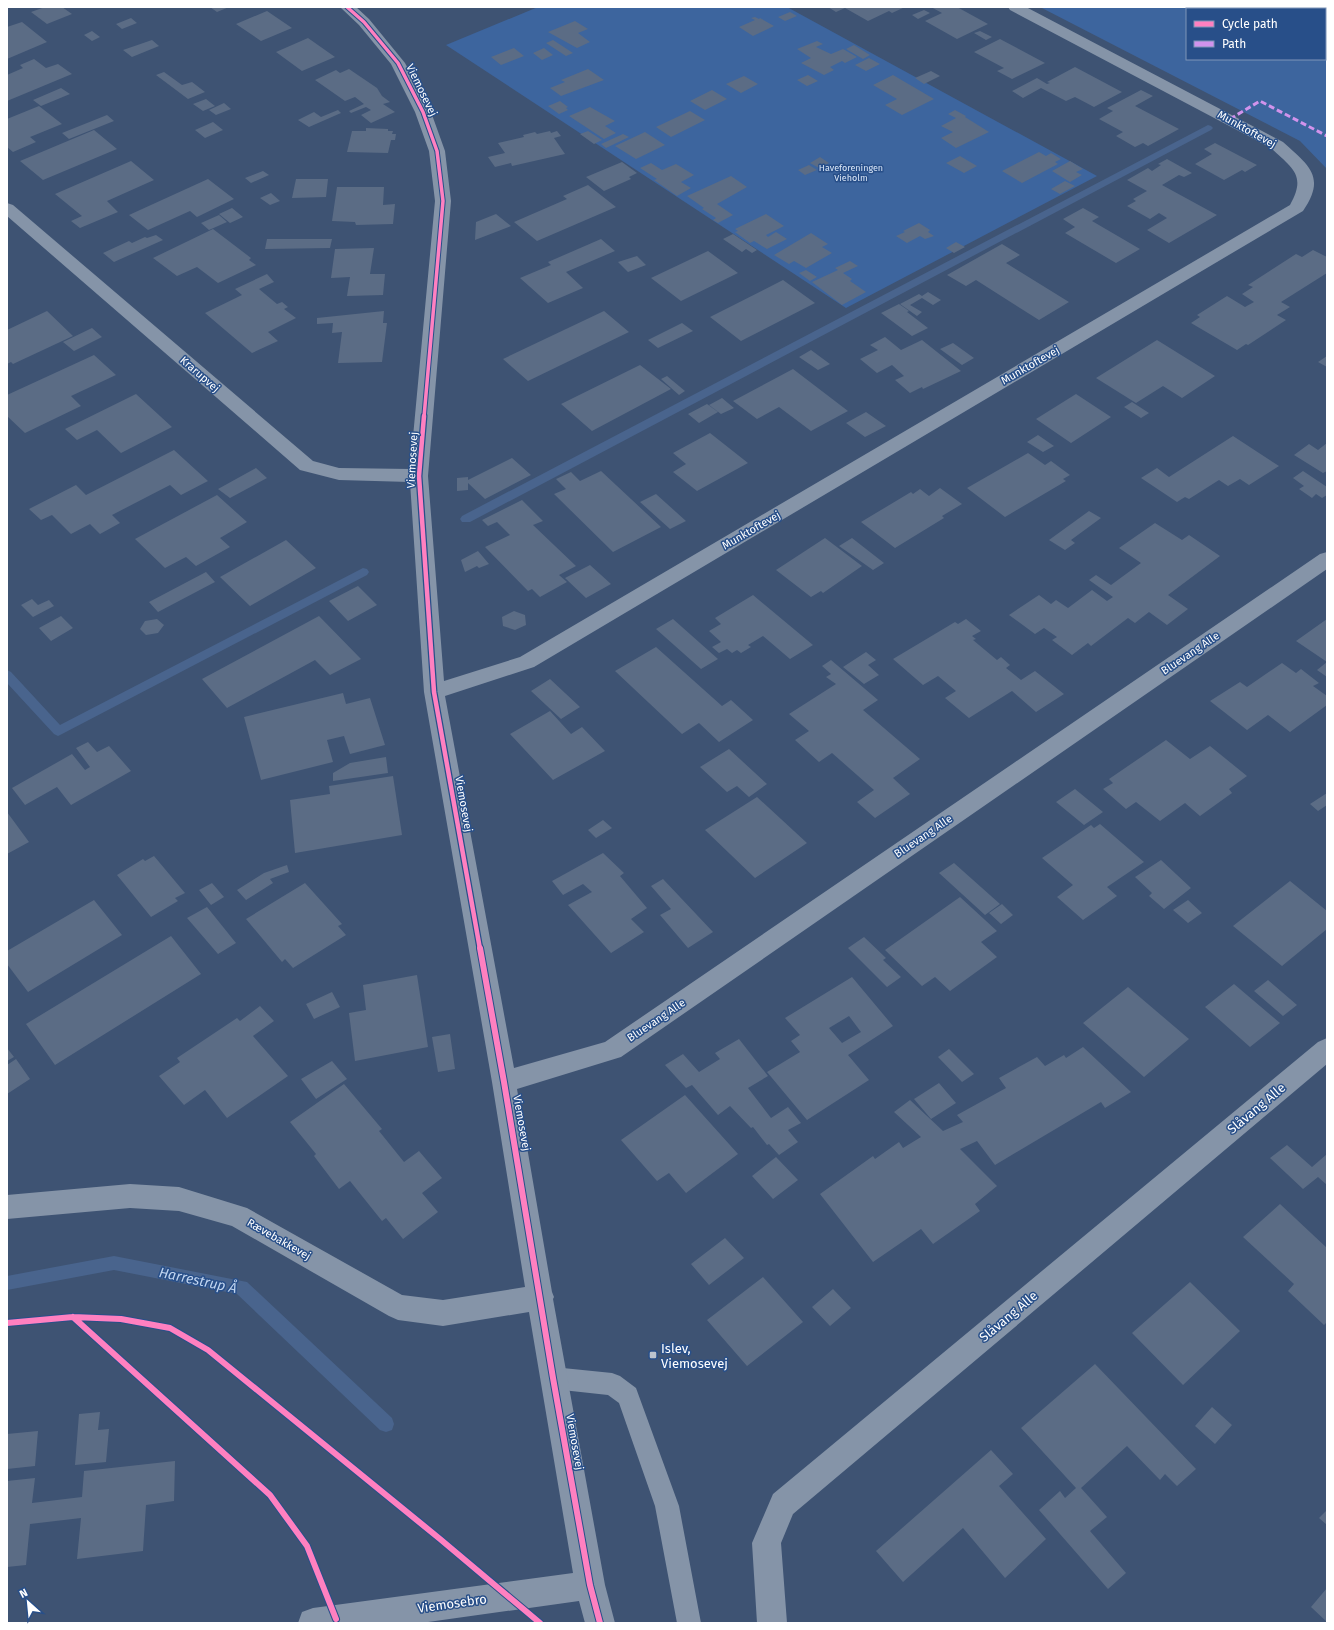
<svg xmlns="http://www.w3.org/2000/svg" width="1334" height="1630" viewBox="0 0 1334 1630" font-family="'Fira Sans',sans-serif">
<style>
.green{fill:#3d659e;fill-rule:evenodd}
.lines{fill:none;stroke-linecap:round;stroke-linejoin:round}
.stream{fill:#49648d;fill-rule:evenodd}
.building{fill:#5b6c85;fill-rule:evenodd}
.lane{fill:#8594a8;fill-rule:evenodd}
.street{fill:#8594a8;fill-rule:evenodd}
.quiet{stroke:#d193ec;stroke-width:3;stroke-dasharray:6 3;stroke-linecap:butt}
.cycleway-far2-casing{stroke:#284f89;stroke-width:5.5}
.cycleway-far1-casing{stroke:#284f89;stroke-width:7}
.cycleway-casing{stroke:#284f89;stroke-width:8}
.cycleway-far2{stroke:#ff80c0;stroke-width:3.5}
.cycleway-far1{stroke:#ff80c0;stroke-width:4.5}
.cycleway{stroke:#ff80c0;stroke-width:6}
.poi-dot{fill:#bbc3ce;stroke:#284f89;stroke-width:1.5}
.labels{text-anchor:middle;stroke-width:3;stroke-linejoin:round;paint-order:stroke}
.far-park-label{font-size:9px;fill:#d9e6f7;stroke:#284f89}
.street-label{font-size:11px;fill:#fff;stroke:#284f89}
.near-street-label{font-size:13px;fill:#fff;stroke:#284f89}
.near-poi-label{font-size:13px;fill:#fff;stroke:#284f89;text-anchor:start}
.near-water-label{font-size:14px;font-style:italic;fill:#c1d5f0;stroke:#284f89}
</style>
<rect width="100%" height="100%" fill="#3e5373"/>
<path class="green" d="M538,7H787L1097,176L846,308L446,45Z
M1040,7H1327V169L1300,141ZM1187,9H1325V59H1187Z"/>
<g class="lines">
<path class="stream" d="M1208,125L1211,126L1213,128L1211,130L470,522H462L460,519L462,516Z
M363,568L367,569L369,572L367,575L62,734L58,736L54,734L7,683V670L11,672L60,725Z
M114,1256L247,1282L392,1418L394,1424L392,1430L386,1432L380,1430L237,1294L114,1270L7,1290V1276Z"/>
</g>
<path class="building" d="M45,7H62L72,14L47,24L31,12Z
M210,7H229L217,12Z
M828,7H905L892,13L889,11L868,21L845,8L836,12Z
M931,7H957L988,24L957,39L925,21L942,13Z
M924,10L930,13L918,19L912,15Z
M267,11L292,28L261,41L236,24Z
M790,12L797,16L785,21L778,17Z
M755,17L759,19L760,18L774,26L753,36L739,27L755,20L751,18Z
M131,18L137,23L122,29L116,24Z
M575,21L588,29L578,33L590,42L577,48L548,32Z
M22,22L47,42L7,59V27Z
M92,31L100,37L92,41L84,35Z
M980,31L992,37L986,40L974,33Z
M308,38L335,57L302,71L276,52Z
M1000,39L1045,63L1012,79L997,71L1004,68L974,52Z
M152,40L159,46L132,57L123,50Z
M553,40L573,53L566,56L546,43Z
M817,41L823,44L816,47L831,54L843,49L857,57L845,63L842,61L830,67L834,70L824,75L801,63L811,58L797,49Z
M854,45L870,55L863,59L846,49Z
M514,48L524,56L501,65L491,57Z
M544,48L553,55L542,60L533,53Z
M869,58L880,64L866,71L855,65Z
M34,59L46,68L58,64L72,74L7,101V75L23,68L20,65Z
M1075,67L1122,92L1094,107L1075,97L1066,101L1041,88L1023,98L1012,91L1037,78L1047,84L1050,83L1047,82Z
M349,69L377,88L382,96L390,102L383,104L395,112L371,123L361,115L371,110L366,107L351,113L349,111L364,104L355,97L345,101L315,80L336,70L340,73Z
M588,69L604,80L561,96L550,88L565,82L561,80Z
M931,71L940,76L924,84L915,78Z
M164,72L182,85L192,82L205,92L188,99L156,75Z
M808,75L818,81L807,86L797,80Z
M893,75L934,99L902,115L885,105L897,99L873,85Z
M744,76L758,84L741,93L726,84Z
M61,88L70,94L41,106L33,100Z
M712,90L727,99L705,110L690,101Z
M1141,90L1153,96L1135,106L1179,129L1148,146L1143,143L1135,147L1116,136L1123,132L1099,119L1113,111L1107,108Z
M206,99L215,106L203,111L193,104Z
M560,101L568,107L566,108L568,110L559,114L548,106Z
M224,103L231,109L216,115L209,110Z
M39,106L62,124L30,137L36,142L13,152L7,147V119Z
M590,107L615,121L605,126L616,133L604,139L569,116Z
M338,110L341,113L309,127L298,120L314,112L321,117Z
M955,110L966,116L965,117L989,132L956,148L941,138L953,132L941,126L956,118L948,114Z
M690,111L705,120L671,137L656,127Z
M107,115L114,121L69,139L62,133Z
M213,122L223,130L205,138L195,130Z
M366,128L388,129V131H393L392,134H396L395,140H391L388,153L347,152L352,131H366Z
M94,130L117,149L43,180L20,161Z
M550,131L551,133L557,131L561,136L554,138L565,154L512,166L511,163L495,167L488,157L505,153L498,143L524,137L523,135L535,132L537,134Z
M588,131L602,140L594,144L580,134Z
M645,132L665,145L636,159L615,146Z
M623,134L629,137L606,148L601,144Z
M1215,143L1257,165L1245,172L1242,170L1224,180L1195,164L1212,154L1204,149Z
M1039,152L1046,156L1051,153L1061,159L1055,162L1058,164L1022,183L1002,171Z
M960,156L977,166L964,173L946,163Z
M820,157L829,163L819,168L810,163Z
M1167,159L1192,173L1184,177L1179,175L1162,185L1217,215L1169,243L1147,230L1167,218L1159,213L1150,219L1127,206L1136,201L1133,199L1147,191L1127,180L1148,168L1152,171L1161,165L1158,164Z
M131,161L154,180L107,201L118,212L80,228L71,221L82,216L55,194Z
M1070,161L1083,169L1076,172L1082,175L1070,182L1052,171Z
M622,162L637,173L629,177L631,179L604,191L586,177Z
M651,163L662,170L676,164L694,175L681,182L691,188L677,196L654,180L657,179L640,168Z
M809,165L817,170L805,175L798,170Z
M263,171L269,175L251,183L245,178Z
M731,176L747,187L717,204L733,215L718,223L713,220L716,218L702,209L704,208L687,196Z
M208,179L234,199L197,217L190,211L148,230L129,215Z
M296,179H328L326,197L292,198Z
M1065,181L1075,186L1060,194L1051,189Z
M588,185L616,207L537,241L514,222L567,199L563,196Z
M337,187H384L383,205L395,204L393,224L356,225L355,222L332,221Z
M271,193L280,201L270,205L260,198Z
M232,208L243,217L230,223L219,214Z
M1083,208L1099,217L1092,221L1140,249L1116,263L1065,233L1075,227L1063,219Z
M496,214L511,226L475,240L476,222Z
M766,214L784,226L766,235L768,237L776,232L787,239L767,249L754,241L750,243L735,232L738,231L735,229Z
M219,215L227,222L209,230L201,223Z
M919,223L930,230L928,232L934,236L925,239L920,236L907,243L896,236L905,232L903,231Z
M213,229L251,258L249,260L256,265L218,283L197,267L177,276L153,258Z
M811,233L828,244L822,247L832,253L806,268L794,261L789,264L774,255Z
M733,234L757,250L752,253L746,249L742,252L723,239Z
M156,235L163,240L114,262L103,253L129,241L132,243L145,237L147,238Z
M267,239H332L330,248L265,249Z
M601,239L615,251L566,272L583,288L548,303L520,278L551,265L548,262Z
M956,242L965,247L954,253L946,248Z
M1002,244L1020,255L1006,263L1069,302L1039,320L976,280L966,286L947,275Z
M374,248L370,274H385L383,295L347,296L350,277L331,278L335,249Z
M1313,250L1327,257V273L1281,302L1290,307L1277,315L1286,320L1248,345L1246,344L1237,350L1191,323L1200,317L1197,315L1227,296L1245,307L1254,302L1242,294L1253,287L1248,285L1296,254L1302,257Z
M708,251L738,273L681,301L651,278Z
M637,256L646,265L628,272L618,262Z
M850,261L858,266L843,273L852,279L850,281L866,292L842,305L812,282L838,270L835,268Z
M806,270L817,277L810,281L799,273Z
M267,274L274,282L259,289L277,304L282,302L288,307L284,309L296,318L268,332L278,341L252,353L205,313L242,295L235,289Z
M783,280L815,303L741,341L710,317Z
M928,292L941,300L933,305L922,298L910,305L922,312L917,316L900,304L919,294L922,296Z
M899,304L909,311L907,312L928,328L912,336L881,313Z
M47,311L73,336L13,364L11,362L7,364V330Z
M384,311L383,323H387L382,362L338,363L342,332L332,333L333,323L317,324V318Z
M604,311L629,332L528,381L503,359Z
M682,323L693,331L658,348L648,340Z
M92,328L102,337L74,351L63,342Z
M885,337L901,350L922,340L961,371L923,389L922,387L910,393L895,380L904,376L892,365L877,373L860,359L878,350L870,345Z
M1157,340L1215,376L1182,398L1163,386L1136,403L1096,378Z
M953,343L974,358L962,365L940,349Z
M811,350L830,364L818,370L799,357Z
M94,355L116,375L71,396L81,406L25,433L7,416V395Z
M1327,356V367L1318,362Z
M640,365L671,389L592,431L561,404Z
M793,369L848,411L811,431L779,407L757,419L733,401Z
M667,376L685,391L679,395L661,379Z
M136,394L172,427L121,453L97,430L77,440L65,429Z
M1076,394L1111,417L1071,443L1036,419Z
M722,398L734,408L721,414L709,405Z
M1132,402L1149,413L1141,418L1124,407Z
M707,404L718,412L699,423L688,414Z
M866,412L886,426L865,437L846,423Z
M710,433L748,463L697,491L673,472L686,464L673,453Z
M1038,435L1054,446L1043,452L1027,442Z
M1233,436L1279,466L1249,485L1240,479L1228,486L1219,480L1189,499L1185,497L1177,502L1141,478L1157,468L1169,477Z
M1327,443V471L1323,473L1294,455L1309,444L1318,450Z
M174,450L208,481L181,495L170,485L112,515L120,523L100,534L90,524L71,534L52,515L41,520L29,509L76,485L86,495Z
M1028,453L1045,465L1051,461L1070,475L1063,479L1066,481L1005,517L967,488Z
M512,458L531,475L485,499L468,483V490L457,491V478L468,477V480Z
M256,468L267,478L230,498L218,489Z
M601,471L661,527L613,552L554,494L566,489L556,479L571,472L580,481Z
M1303,471L1327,487V495L1322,498L1316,494L1312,498L1299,489L1304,486L1293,478Z
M940,488L962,504L942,516L944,518L895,548L861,522L911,492L913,494L920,489L929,496Z
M656,494L686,521L670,529L640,502Z
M217,495L247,522L220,538L230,547L196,566L186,557L165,568L135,539Z
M522,500L543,521L533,525L576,566L559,575L567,582L540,597L532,589L528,591L485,547L510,535L497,522L488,526L482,520Z
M1089,511L1101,518L1071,540L1075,543L1065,550L1049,540Z
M1155,523L1182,540L1189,535L1220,556L1168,595L1188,609L1167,625L1149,612L1135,623L1128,618L1091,646L1088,643L1072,655L1052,640L1057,637L1044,628L1035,634L1009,615L1039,595L1051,604L1056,600L1068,608L1092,590L1107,601L1113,597L1089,580L1096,575L1111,585L1141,563L1119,548Z
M825,538L862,566L823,593L821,591L811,597L776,570Z
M852,538L884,563L873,570L839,546Z
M286,540L316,568L250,606L220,577Z
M478,551L489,564L479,568L477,566L465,572L461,560Z
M590,565L611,584L586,598L565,578Z
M206,572L215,582L158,612L149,602Z
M358,586L377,605L348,621L329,601Z
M753,595L813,645L790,659L763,636L748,645L751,647L741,653L737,650L732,653L727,649L719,653L712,647L721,642L709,631L721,624L715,618Z
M32,599L38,605L49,600L54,606L33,617L21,605Z
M514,611L525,615L526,625L515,630L503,626L502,617Z
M61,616L73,628L51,641L39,628Z
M319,616L361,659L330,675L315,660L227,708L202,679Z
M157,619L164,625L158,633L146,635L140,629L145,621Z
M673,619L718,659L701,669L656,629Z
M966,619L981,631L972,636L976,639L973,640L997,660L1001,657L1010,665L1006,668L1021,680L1035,671L1064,694L1036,712L1012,691L969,718L945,698L956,691L938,676L923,685L893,659L955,622L958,624Z
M1327,619V677L1317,670L1327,662L1296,641Z
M656,647L722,706L731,700L753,720L719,742L699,723L682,734L615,671Z
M866,652L876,660L868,665L879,675L864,684L843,667Z
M831,660L878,700L863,710L920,759L893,778L910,794L875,818L857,802L874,790L832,753L819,762L795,740L809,731L789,714L836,684L826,677L831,674L822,666Z
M1282,663L1296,673L1301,669L1319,683L1313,686L1327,696V705L1290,732L1268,715L1247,730L1210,701L1240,682L1247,687Z
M550,679L580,707L561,719L531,691Z
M343,693L346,704L370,698L385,745L350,754L344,736L327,740L333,762L261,780L244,717Z
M550,711L571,734L582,727L605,751L553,780L510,734Z
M1166,740L1190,759L1210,746L1247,776L1229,789L1232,793L1200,816L1185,803L1160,821L1136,802L1126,809L1103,789L1113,783L1109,779Z
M88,742L97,752L109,746L131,771L71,805L57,787L25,805L12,788L72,754L85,770L90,767L76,748Z
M729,749L767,784L749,797L737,786L727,792L700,767Z
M386,757L388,773L333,781V773L350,763Z
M393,776L402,835L295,853L290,800L330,794L329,786Z
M1075,789L1103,812L1084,825L1056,802Z
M1327,793V805L1318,811L1310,804Z
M757,797L807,843L755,878L705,830Z
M7,812L29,842L7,854Z
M603,820L612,828L596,838L588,830Z
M1100,824L1144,862L1107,887L1117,896L1083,920L1057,897L1073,885L1042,858L1091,825L1094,828Z
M603,853L624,873L620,876L647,908L631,919L644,932L611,953L568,905L592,892L583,884L563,895L552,881Z
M154,856L185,893L175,898L178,901L151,917L117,875L143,859L145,861Z
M1161,860L1191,888L1164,909L1149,896L1152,893L1135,877Z
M954,863L1000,904L985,915L939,873Z
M287,865L289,872L270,879L273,883L246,900L237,890L264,873Z
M663,879L713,932L688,948L660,915L671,909L651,886Z
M1290,881L1327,911V929L1282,966L1233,926Z
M212,883L224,897L211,905L199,890Z
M305,883L342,924L338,926L346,935L293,968L285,959L282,962L246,919Z
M960,897L997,931L981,942L997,957L950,991L935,977L922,986L885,950Z
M94,900L122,935L28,992L7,964V951Z
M1188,900L1202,913L1188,923L1173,910Z
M1002,904L1013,915L1001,924L989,913Z
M207,907L236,943L218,954L187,918Z
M171,936L201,974L55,1065L26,1024Z
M864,937L886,958L883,960L901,977L887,987L848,948Z
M417,975L428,1047L355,1061L349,1013L366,1010L363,985Z
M852,977L893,1026L848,1055L869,1080L807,1120L767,1072L800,1052L791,1041L800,1035L785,1018ZM849,1016L861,1032L842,1043L829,1028Z
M1268,980L1297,1005L1283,1016L1254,991Z
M1234,984L1280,1023L1250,1047L1205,1007Z
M1128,987L1189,1039L1144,1077L1083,1023Z
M332,992L340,1007L314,1019L306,1004Z
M260,1006L274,1021L253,1036L288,1076L227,1118L205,1090L184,1105L159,1076L180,1062L177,1058L237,1018L240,1021Z
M450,1034L455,1069L438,1072L432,1037Z
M739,1039L768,1076L748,1088L771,1118L788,1107L801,1123L788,1130L798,1142L779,1155L769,1144L767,1145L753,1127L751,1128L730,1106L718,1115L692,1085L686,1088L665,1065L683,1054L699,1072L720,1059L715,1053Z
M1083,1047L1131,1092L1105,1108L1101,1102L995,1165L977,1141L960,1149L997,1186L975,1204L980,1211L933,1244L921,1229L873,1262L820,1194L873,1156L875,1159L899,1142L903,1148L921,1137L894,1112L910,1100L943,1131L963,1122L957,1115L1006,1088L999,1078L1037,1057L1045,1066L1064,1055L1066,1058Z
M7,1048L14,1057L7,1061Z
M949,1049L974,1074L962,1082L938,1057Z
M16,1059L30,1079L7,1094V1065Z
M332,1061L347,1079L316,1099L301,1079Z
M939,1083L956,1103L931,1119L914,1099Z
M344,1084L382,1129L379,1131L404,1162L419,1151L442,1178L422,1193L438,1212L403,1239L386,1218L382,1221L350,1181L339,1189L314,1156L316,1154L290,1122Z
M685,1095L738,1154L686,1193L669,1173L657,1181L621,1140Z
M1287,1145L1312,1167L1327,1154V1185L1318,1177L1303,1189L1270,1158Z
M776,1157L798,1180L773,1199L752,1176Z
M1280,1204L1327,1248V1322L1324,1325L1288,1291L1294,1284L1243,1237Z
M725,1238L744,1258L709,1285L691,1264Z
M763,1277L803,1322L747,1366L707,1320Z
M1190,1282L1240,1331L1183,1385L1132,1333Z
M833,1289L851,1308L830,1326L812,1307Z
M1095,1364L1196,1469L1177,1486L1165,1474L1160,1480L1127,1446L1081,1488L1107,1517L1090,1531L1126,1573L1108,1589L1039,1510L1060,1491L1065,1498L1076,1488L1021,1428Z
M1212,1407L1232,1425L1215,1444L1195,1426Z
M100,1412L98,1430L109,1429L106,1462L75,1465L79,1414Z
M38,1431L35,1466L7,1469V1434Z
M991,1450L1013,1474L999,1486L1046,1539L1005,1578L963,1528L903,1582L876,1551Z
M175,1461L174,1501L146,1505L143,1551L77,1559L81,1518L30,1524L26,1565L7,1567V1481L35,1478L32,1503L82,1497L84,1471Z
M1327,1510V1525L1319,1518Z
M1327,1588V1622L1311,1607Z"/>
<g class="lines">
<path class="lane" d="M553,1367L612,1373L620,1376L636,1388L679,1506L701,1623H677L655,1506L619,1403L608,1395L553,1389L545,1386L542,1378L545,1370Z"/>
<path class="street" d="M340,7H356L369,19L405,63L431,112L445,151L451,201L428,476L444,681L520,657L1290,205C1307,175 1292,168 1271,148L1010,10L1008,7H1026L1283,142C1308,165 1327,176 1303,211L534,667L445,696L514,1068L605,1042L1320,554L1327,552V569L621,1057L517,1089L552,1292L554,1297L553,1299L605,1585L615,1623H585L579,1601L421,1623H298L302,1612L313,1608L573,1573L529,1312L443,1326L398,1320L389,1316L232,1226L179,1211L130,1208L7,1219V1195L130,1184L179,1187L247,1208L402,1295L443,1300L525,1287L492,1082L424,692L410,482L339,480L300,470L7,216V203L13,205L313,461L339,468L410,469L435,201L429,151L415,112L391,64L359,25Z
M1327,1038V1064L793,1514L781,1543L787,1623H757L752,1543L773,1494L1318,1042Z"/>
<path class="quiet" d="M1230,119L1260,101L1327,136"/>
<g class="cycleway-far2-casing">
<path id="cycleway-far2" d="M347,7L364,22L398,63L423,112L437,151L443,201L424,417"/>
</g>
<g class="cycleway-far1-casing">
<path id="cycleway-far1" d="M424,416L419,476L434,692L480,949"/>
</g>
<g class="cycleway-casing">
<path id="cycleway" d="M480,948L504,1082L553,1378L590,1585L600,1623
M73,1317L270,1495L307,1546L336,1619
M7,1323L73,1317L121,1319L170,1328L208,1350L440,1539L540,1623"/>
</g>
<use href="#cycleway-far2" class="cycleway-far2"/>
<use href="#cycleway-far1" class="cycleway-far1"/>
<use href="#cycleway" class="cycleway"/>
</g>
<rect class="poi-dot" x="649" y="1351" width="8" height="8" rx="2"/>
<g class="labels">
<g class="far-park-label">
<text x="851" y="171">Haveforeningen<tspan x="851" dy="10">Vieholm</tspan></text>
</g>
<g class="street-label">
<text transform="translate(422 90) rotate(64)" y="4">Viemosevej</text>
<text transform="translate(1247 129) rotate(29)" y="4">Munktoftevej</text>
<text transform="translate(1030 365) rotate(-30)" y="4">Munktoftevej</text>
<text transform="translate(200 374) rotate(41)" y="4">Krarupvej</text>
<text transform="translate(412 460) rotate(-87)" y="4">Viemosevej</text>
<text transform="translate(751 530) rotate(-30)" y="4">Munktoftevej</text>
<text transform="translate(1190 653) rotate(-34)" y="4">Bluevang Alle</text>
<text transform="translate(464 804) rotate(80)" y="4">Viemosevej</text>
<text transform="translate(923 836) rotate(-34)" y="4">Bluevang Alle</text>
<text transform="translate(656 1020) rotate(-34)" y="4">Bluevang Alle</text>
<text transform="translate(522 1123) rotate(80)" y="4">Viemosevej</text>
<text transform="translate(279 1239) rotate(30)" y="4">Rævebakkevej</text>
<text transform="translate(575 1442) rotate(80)" y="4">Viemosevej</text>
</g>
<g class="near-street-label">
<text transform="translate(1256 1108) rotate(-40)" y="5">Slåvang Alle</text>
<text transform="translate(1008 1316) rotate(-40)" y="5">Slåvang Alle</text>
<text transform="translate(452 1603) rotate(-8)" y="5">Viemosebro</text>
</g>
<g class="near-poi-label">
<text x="661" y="1353">Islev,<tspan x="661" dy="15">Viemosevej</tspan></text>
</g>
<g class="near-water-label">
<text transform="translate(198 1280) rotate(12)" y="5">Harrestrup Å</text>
</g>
</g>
<rect width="1334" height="1630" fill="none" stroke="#ffffff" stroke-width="16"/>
<rect x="1186" y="8" width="140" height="52" fill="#284f89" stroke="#7e95b8"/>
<rect x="1194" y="21" width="20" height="6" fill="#ff80c0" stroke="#7e95b8"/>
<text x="1222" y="28" font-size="12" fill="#ffffff">Cycle path</text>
<rect x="1194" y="41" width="20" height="6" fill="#d193ec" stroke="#7e95b8"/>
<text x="1222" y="48" font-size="12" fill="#ffffff">Path</text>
<g transform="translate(28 1602) rotate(333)" stroke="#284f89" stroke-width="3" paint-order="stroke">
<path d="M0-3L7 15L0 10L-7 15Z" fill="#ffffff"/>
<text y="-6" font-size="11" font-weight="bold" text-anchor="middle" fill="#ffffff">N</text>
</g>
</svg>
